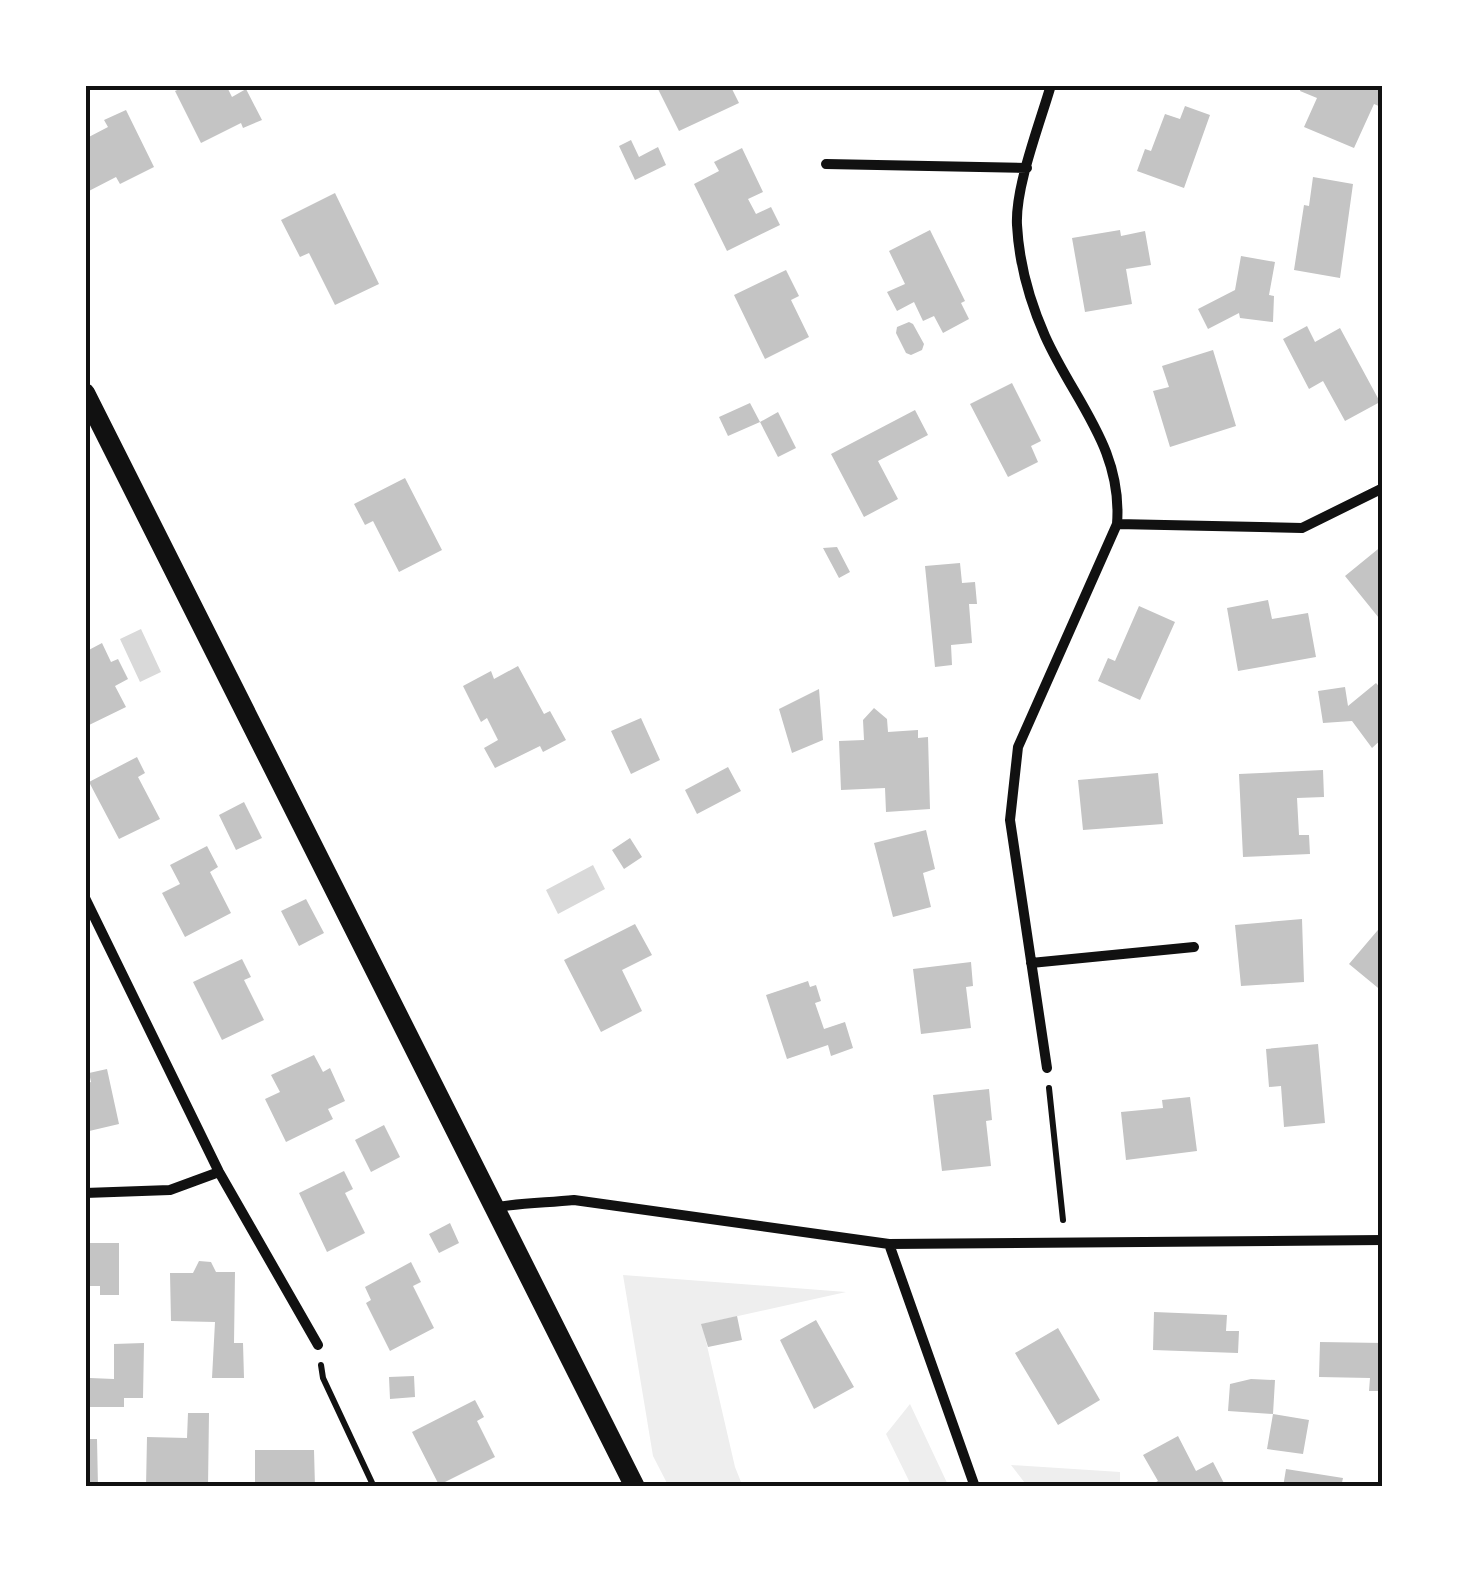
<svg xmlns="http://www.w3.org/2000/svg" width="1468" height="1572" viewBox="0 0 1468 1572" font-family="Cabin,sans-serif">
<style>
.green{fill:#eee}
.water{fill:#d9d9d9}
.building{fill:#c4c4c4}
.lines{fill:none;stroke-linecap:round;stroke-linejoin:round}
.path{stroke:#111;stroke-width:6}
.minor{stroke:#111;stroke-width:10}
.secondary{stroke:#111;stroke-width:20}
.neatline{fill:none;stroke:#111;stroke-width:4}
</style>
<rect width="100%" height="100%" fill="#fff"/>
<path class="green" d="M623,1275L846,1292L702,1324L735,1467L743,1487H669L653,1456Z
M910,1404L949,1487H912L886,1434Z
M1011,1465L1120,1472V1487H1028Z"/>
<path class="water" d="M141,629L161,672L140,682L120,639Z
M593,865L605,889L558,914L546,890Z"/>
<path class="building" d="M188,85H226L232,97L246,89L262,120L243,128L241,123L201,143L175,91Z
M656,85H730L739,103L679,131Z
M1302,85H1383V103L1381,107L1374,104L1354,148L1304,127L1317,98L1300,91Z
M1185,106L1210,115L1184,188L1137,171L1145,149L1151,151L1165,114L1180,119Z
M126,110L154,167L120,184L116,177L85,193V139L108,127L104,120Z
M631,140L639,157L658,147L666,165L635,180L619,146Z
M742,148L763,192L748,199L756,214L771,207L780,225L727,251L694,184L719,171L714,162Z
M1313,177L1353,184L1340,278L1294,270L1304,205L1309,206Z
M335,193L379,284L335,305L309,253L300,257L281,220Z
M930,230L965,301L961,303L969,319L943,333L934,316L923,321L914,302L897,311L887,292L905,284L889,251Z
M1120,230L1121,236L1145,231L1151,265L1126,269L1132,304L1085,312L1072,238Z
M1241,256L1275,262L1269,295L1274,296L1273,322L1240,318L1239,313L1208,329L1198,309L1235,290Z
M786,270L799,296L791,300L809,337L765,359L734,295Z
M909,322L913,324L924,344L922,350L911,355L906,353L896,333L897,327Z
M1307,326L1315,342L1340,328L1380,402L1345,421L1323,381L1309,389L1283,339Z
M1213,350L1236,426L1170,447L1153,391L1169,387L1162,366Z
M1012,383L1041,441L1031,446L1038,462L1008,477L970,404Z
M750,403L760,422L778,412L796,448L778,457L760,422L728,436L719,417Z
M915,410L928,435L878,461L898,499L864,517L831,454Z
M405,478L442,550L399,572L373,521L365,525L354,504Z
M1383,545V623L1345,576Z
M837,547L850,572L839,578L823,548Z
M960,563L962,583L975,582L977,604H969L972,643L951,645L952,665L935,667L925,566Z
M1268,600L1272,619L1308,613L1316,657L1238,671L1227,608Z
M1139,606L1175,622L1140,700L1098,681L1108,658L1115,661Z
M102,643L111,662L118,659L128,679L115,686L126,707L85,727V652Z
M518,666L544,714L550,711L566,740L543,752L540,746L495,768L484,748L498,740L487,718L481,722L463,686L491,671L494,679Z
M1376,683L1383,691V738L1372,748L1352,721L1323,723L1318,691L1345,687L1348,706Z
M819,689L823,740L792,753L779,709Z
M874,708L887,719L888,732L918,730V738L928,737L930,809L886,812L885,788L841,790L839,741L864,740L863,720Z
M641,718L660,760L631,774L611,731Z
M137,757L145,773L138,777L160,819L119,839L89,782Z
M728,767L741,791L697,814L685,790Z
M1323,770L1324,797L1297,798L1299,835H1309L1310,854L1243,857L1239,774Z
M1158,773L1163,824L1083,830L1078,780Z
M244,802L262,838L236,850L219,815Z
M926,830L935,869L923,873L931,907L893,917L874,843Z
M630,838L642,857L624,869L612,850Z
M207,846L218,867L210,872L231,913L185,937L162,893L180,884L170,865Z
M306,899L324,933L299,946L281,911Z
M1302,919L1304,982L1241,986L1235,925Z
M635,924L652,955L622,970L642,1011L601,1032L564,960Z
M1383,924V992L1349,964Z
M242,959L251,977L244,980L264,1020L222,1040L193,982Z
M971,962L973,986L966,987L971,1028L921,1034L913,969Z
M808,981L810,987L816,985L821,1001L815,1003L824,1029L845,1022L853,1048L831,1056L828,1045L787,1059L766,995Z
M1318,1044L1325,1123L1284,1127L1281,1086L1269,1087L1266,1049Z
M314,1055L323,1072L330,1068L345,1101L328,1109L333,1119L286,1142L265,1099L280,1092L271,1075Z
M107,1069L119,1124L85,1132V1084L91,1082L89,1073Z
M989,1089L992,1120L986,1121L991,1166L942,1171L933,1095Z
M1190,1097L1197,1151L1126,1160L1121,1112L1163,1108L1162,1100Z
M384,1125L400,1157L371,1172L355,1140Z
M344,1171L353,1189L345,1193L365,1233L327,1252L299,1193Z
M450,1223L459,1243L439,1253L429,1234Z
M85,1243H119V1295H100V1286H85Z
M199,1261L211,1262L216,1272H235L234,1343H243L244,1378H212L215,1322L171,1321L170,1273H193Z
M411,1262L421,1282L413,1286L434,1328L390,1351L366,1303L371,1300L365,1287Z
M1154,1312L1227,1315L1226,1331H1239L1238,1353L1153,1350Z
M737,1316L742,1340L708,1347L701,1324Z
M816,1320L854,1387L814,1409L780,1340Z
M1058,1328L1100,1400L1058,1425L1015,1353Z
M1320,1342L1383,1343V1391H1369L1370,1378L1319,1377Z
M144,1343L143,1398H124V1407H89L90,1378L114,1379V1344Z
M414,1376L415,1397L390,1399L389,1377Z
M1251,1379L1275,1380L1273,1414L1228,1411L1230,1384Z
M475,1400L484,1417L477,1421L495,1457L439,1485L412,1432Z
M188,1413H209L208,1487H146L147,1437L187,1438Z
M1273,1414L1309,1420L1303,1454L1267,1449Z
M1178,1436L1196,1471L1213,1462L1226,1487H1147L1158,1481L1143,1455Z
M85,1439H97L98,1487H85Z
M255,1450H314L315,1487H255Z
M1286,1469L1343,1478L1341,1487H1283Z"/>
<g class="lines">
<path class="path" d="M1049,1088L1063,1220
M321,1365L323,1378L374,1487"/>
<path class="minor" d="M826,164L1027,168
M1117,524L1302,528L1383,488
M85,898L219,1172L318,1345
M1031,963L1194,947
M1047,1068L1010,820L1018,747L1117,524C1123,448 1074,401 1045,336C1030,302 1019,262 1017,225C1015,187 1040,123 1051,85
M85,1193L170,1190L219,1172
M494,1208C521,1202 547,1203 574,1200L889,1244L1383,1240
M889,1244L975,1487"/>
<path class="secondary" d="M85,393L635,1487"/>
</g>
<rect width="1468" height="1572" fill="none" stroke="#ffffff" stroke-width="175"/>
<rect x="88" y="88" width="1292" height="1396" class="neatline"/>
</svg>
